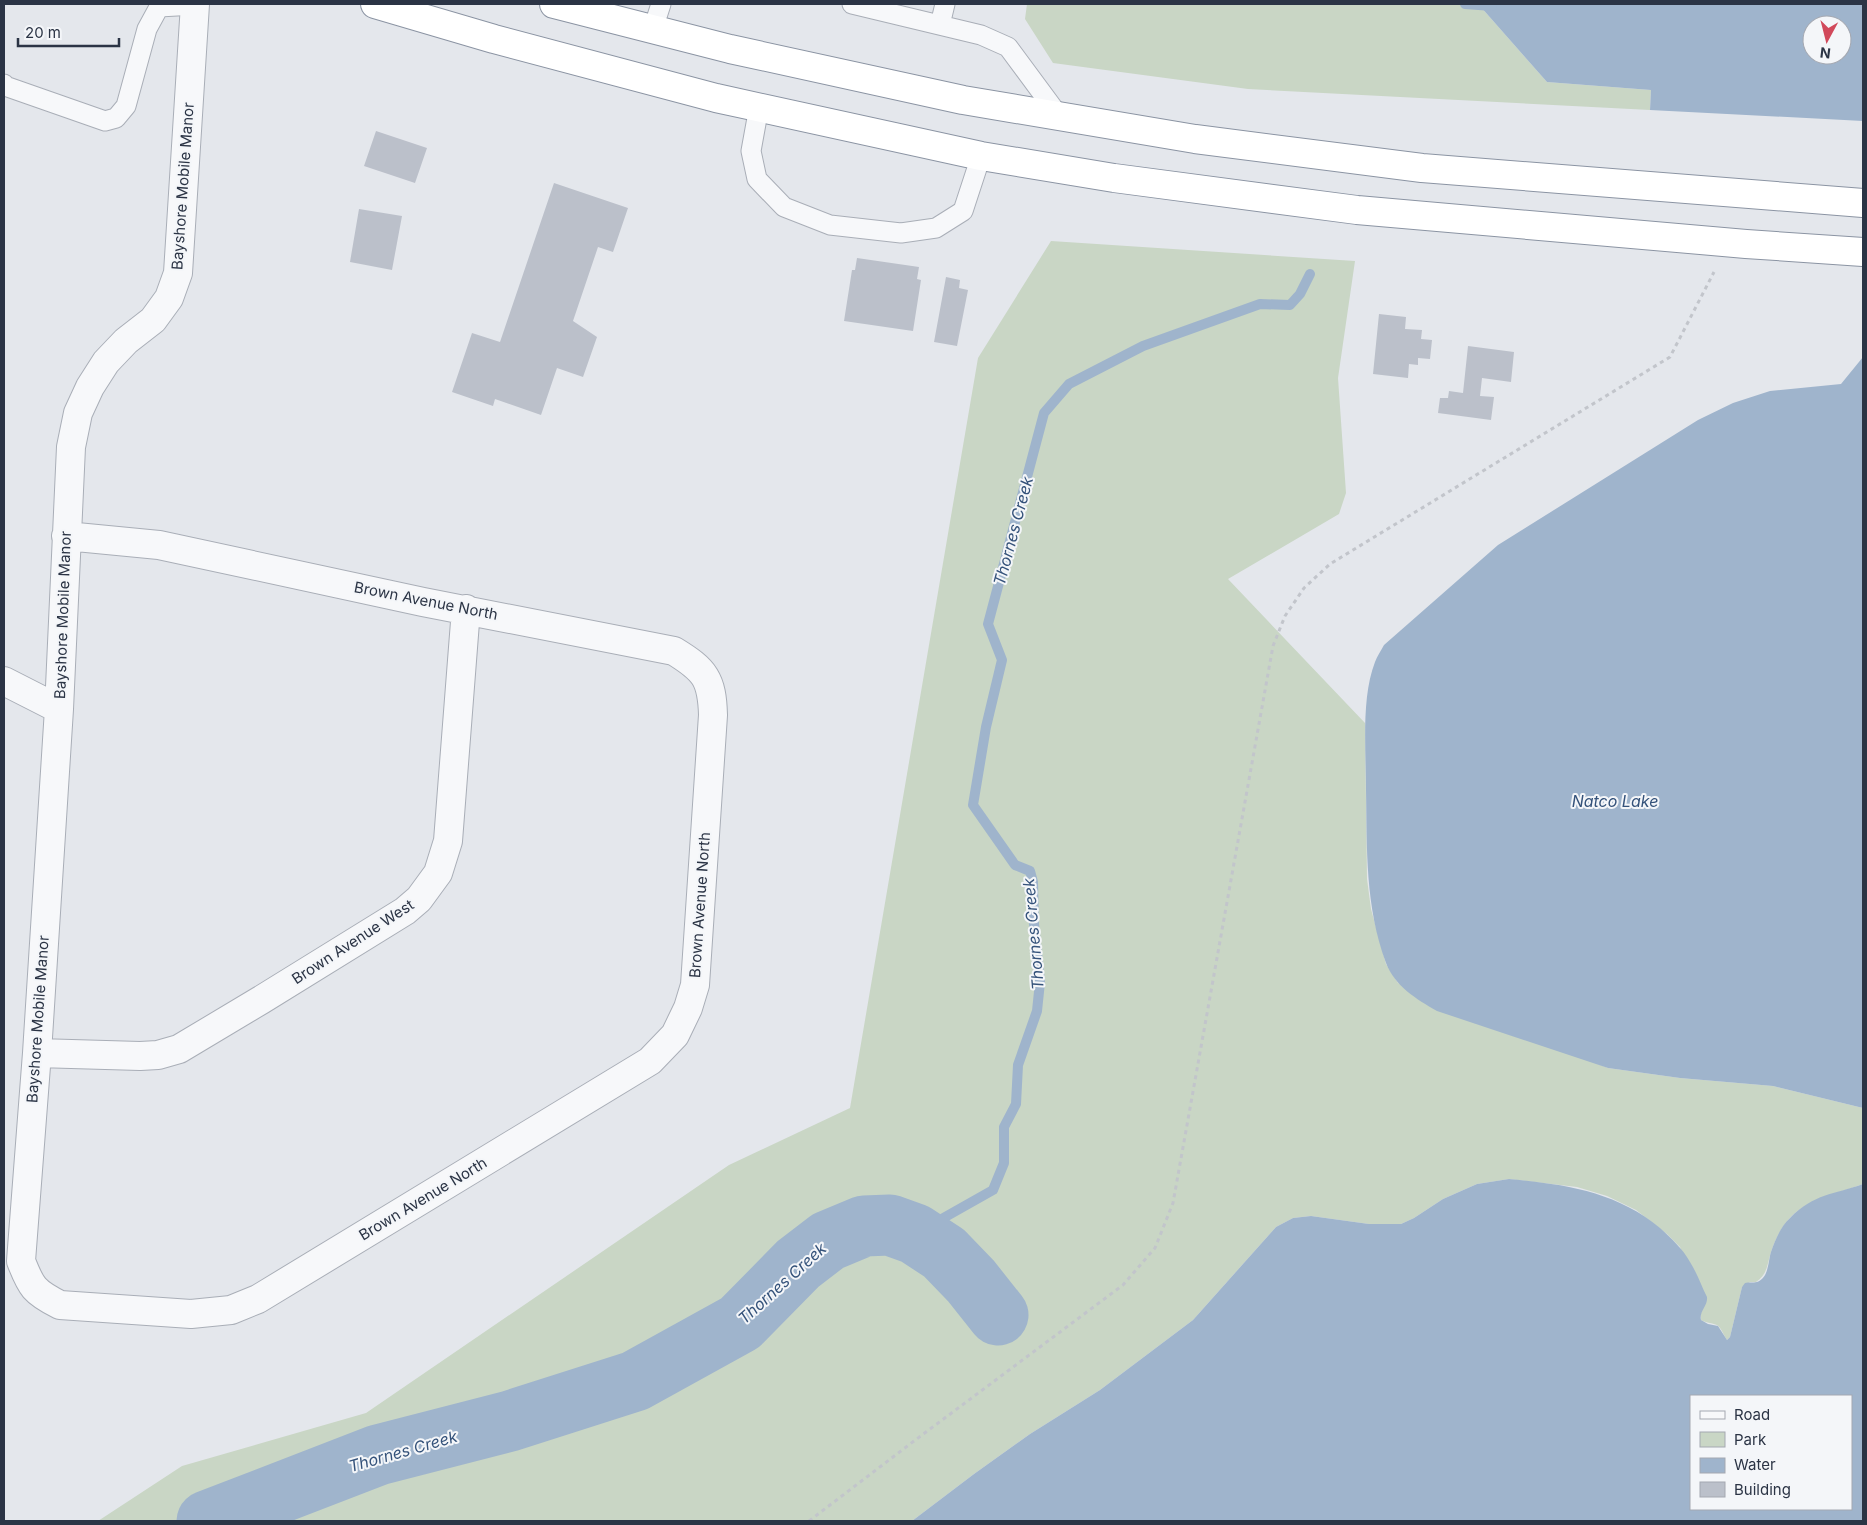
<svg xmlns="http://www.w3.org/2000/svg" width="1867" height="1525" viewBox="0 0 1867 1525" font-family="Inter,sans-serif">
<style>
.green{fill:#c9d6c5}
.water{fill:#9fb4cc;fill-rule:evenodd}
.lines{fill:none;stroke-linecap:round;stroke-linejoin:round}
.stream{stroke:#9fb4cc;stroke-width:10}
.river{stroke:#9fb4cc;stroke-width:61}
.building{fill:#bbc0ca}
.lane-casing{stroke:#a9aeb7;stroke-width:21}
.street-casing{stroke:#a9aeb7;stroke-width:30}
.highway-casing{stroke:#8b94a3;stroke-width:30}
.path{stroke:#c2c5cb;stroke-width:3;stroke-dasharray:4 4;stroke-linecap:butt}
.lane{stroke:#f7f8fa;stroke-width:19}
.street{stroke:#f7f8fa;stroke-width:28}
.highway{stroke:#fff;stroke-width:28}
.labels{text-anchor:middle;stroke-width:4;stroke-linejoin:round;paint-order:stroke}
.street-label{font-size:15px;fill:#2b3445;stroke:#f4f6f9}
.water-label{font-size:16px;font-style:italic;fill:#34527a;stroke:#f4f6f9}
</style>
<rect width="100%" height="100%" fill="#e4e7ec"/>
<path class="green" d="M1027,4H1482L1480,6L1547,82L1651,90L1650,110L1248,89L1053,63L1025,19Z
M1051,241L1355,261L1338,378L1346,493L1339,514L1228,579L1365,723L1367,879L1371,909L1386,964L1398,983L1608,1068L1680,1078L1773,1086L1863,1108V1184C1819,1200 1788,1201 1771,1252C1767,1264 1768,1274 1756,1282H1750L1742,1287L1730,1337L1727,1340C1724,1336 1723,1332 1720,1328C1716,1322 1707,1324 1701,1320V1313L1703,1308L1680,1247L1667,1234L1636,1210L1607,1196L1577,1187L1509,1179L1477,1184L1443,1199L1414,1218L1401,1224H1369L1311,1216L1293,1218L1276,1227L1193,1320L1100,1390L1030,1434L974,1474L912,1521H98L182,1466L366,1413L729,1165L850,1108L978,358Z"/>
<path class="water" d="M1482,4H1863V121L1650,110L1651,90L1547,82L1480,6ZM1812,25H1842V55H1812Z
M1863,357V1108L1773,1086L1680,1078L1608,1068L1437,1011C1416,999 1395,986 1386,963C1365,906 1367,849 1366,790C1366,751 1361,698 1375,662C1377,656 1381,651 1384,645L1498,545L1698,420L1733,403L1770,391L1841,384Z
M1509,1179C1563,1184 1616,1191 1660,1228C1671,1238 1683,1249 1690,1262C1697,1273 1701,1285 1707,1297C1708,1306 1699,1311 1701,1320L1708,1324L1718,1326L1727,1340L1730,1337L1742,1287L1745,1283C1749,1282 1753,1283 1757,1282C1769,1278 1768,1261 1771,1252C1775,1240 1781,1226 1790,1218C1815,1193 1833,1195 1863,1184V1521H912L974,1474L1030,1434L1100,1390L1193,1320L1276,1227L1293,1218L1311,1216L1369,1224H1401L1414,1218L1443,1199L1477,1184ZM1691,1396H1851V1509H1691Z"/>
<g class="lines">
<path class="stream" d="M1465,4L1492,6
M915,1234L993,1190L1004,1163V1127L1016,1104L1018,1065L1037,1011L1040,982L1034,924L1033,882L1030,871L1015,865L973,805L986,727L1002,660L988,624L1044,413L1069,384L1143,346L1260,304L1290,305L1300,294L1310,274"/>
<path class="river" d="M207,1521L378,1455L510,1421L635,1381L740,1323L798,1264L828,1241L864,1226L890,1225L915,1234L944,1253L971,1281L998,1315"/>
</g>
<path class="building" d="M376,131L427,148L415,183L364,166Z
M554,183L628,208L613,252L598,247L573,321L597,337L583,377L557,368L541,415L495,399L493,406L452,392L472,333L500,342Z
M359,209L402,216L392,270L350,262Z
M857,258L919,267L917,279L921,280L913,331L844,321L852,270H855Z
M946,277L960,280L959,288L968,290L957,346L934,342Z
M1379,314L1406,317L1405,329L1422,330L1421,339L1432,340L1430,359L1418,358V365L1409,364L1408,378L1373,374Z
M1468,346L1514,352L1511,382L1482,378L1480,396L1494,397L1491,420L1438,413L1440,398H1448L1449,391L1463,393Z"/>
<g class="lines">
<g class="lane-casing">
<path id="lane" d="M852,4L981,35L1008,47L1059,116
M940,25L945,4
M653,29L661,4
M4,84L5,86L105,121L116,118L126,106L147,29L159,7L195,5
M759,107L751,151L757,179L784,207L830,225L901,233L936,228L963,211L981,156"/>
</g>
<g class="street-casing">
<path id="street" d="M66,536L159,545L423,602L674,651C705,670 712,679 713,715L695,985L688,1008L675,1035L650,1061L258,1299L231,1310L191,1314L60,1305C34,1292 31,1287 21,1261L37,1053L59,709L71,447L78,413L90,387L106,362L126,341L153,320L169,298L178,273L195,4
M4,681L59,709
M37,1053L140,1056L158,1055L179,1049L261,1000L405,911L419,899L438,873L448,841L466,609"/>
</g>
<g class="highway-casing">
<path id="highway" d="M375,4L494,39L716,98L981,156L1114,178L1357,210L1746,244L1863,252
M554,4L730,49L963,100L1195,139L1422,168L1863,203"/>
</g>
<path class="path" d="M809,1521L914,1441L1123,1285L1155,1248L1173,1203L1273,646L1285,616L1304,588L1330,564L1670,357L1714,272"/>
<use href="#lane" class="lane"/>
<use href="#street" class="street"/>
<use href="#highway" class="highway"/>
</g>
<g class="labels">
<g class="street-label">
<text transform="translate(183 186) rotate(-86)" y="5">Bayshore Mobile Manor</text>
<text transform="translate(426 601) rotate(11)" y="5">Brown Avenue North</text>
<text transform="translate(63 615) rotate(-88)" y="5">Bayshore Mobile Manor</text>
<text transform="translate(700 905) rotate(-86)" y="5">Brown Avenue North</text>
<text transform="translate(353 942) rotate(-33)" y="5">Brown Avenue West</text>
<text transform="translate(38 1019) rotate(-86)" y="5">Bayshore Mobile Manor</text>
<text transform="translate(423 1199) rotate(-31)" y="5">Brown Avenue North</text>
</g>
<g class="water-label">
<text transform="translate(1013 531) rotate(-75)" y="6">Thornes Creek</text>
<text x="1615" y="807">Natco Lake</text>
<text transform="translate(1033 934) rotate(-95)" y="6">Thornes Creek</text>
<text transform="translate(782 1283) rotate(-42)" y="6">Thornes Creek</text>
<text transform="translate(403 1451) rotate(-16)" y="6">Thornes Creek</text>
</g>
</g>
<rect width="1867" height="1525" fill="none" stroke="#2b3445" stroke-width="10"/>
<rect x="1690" y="1395" width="162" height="115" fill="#f4f6f9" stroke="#a4a8b1"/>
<rect x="1700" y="1411" width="25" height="8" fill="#f7f8fa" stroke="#a4a8b1"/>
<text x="1734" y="1420" font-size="15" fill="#2b3445">Road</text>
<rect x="1700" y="1432" width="25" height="15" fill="#c9d6c5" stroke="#a4a8b1"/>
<text x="1734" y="1445" font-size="15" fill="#2b3445">Park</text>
<rect x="1700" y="1458" width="25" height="15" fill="#9fb4cc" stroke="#a4a8b1"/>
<text x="1734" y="1470" font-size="15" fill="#2b3445">Water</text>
<rect x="1700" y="1482" width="25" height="15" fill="#bbc0ca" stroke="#a4a8b1"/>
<text x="1734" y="1495" font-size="15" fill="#2b3445">Building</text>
<g transform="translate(1827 40) rotate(187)"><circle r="24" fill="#f4f6f9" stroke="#a4a8b1"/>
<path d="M0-4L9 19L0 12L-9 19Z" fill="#d1495b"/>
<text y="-8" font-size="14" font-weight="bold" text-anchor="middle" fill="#2b3445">N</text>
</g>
<path d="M18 38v8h101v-8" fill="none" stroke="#2b3445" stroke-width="2.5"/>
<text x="25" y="38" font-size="15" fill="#2b3445" stroke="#f4f6f9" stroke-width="4" paint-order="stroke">20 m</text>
</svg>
